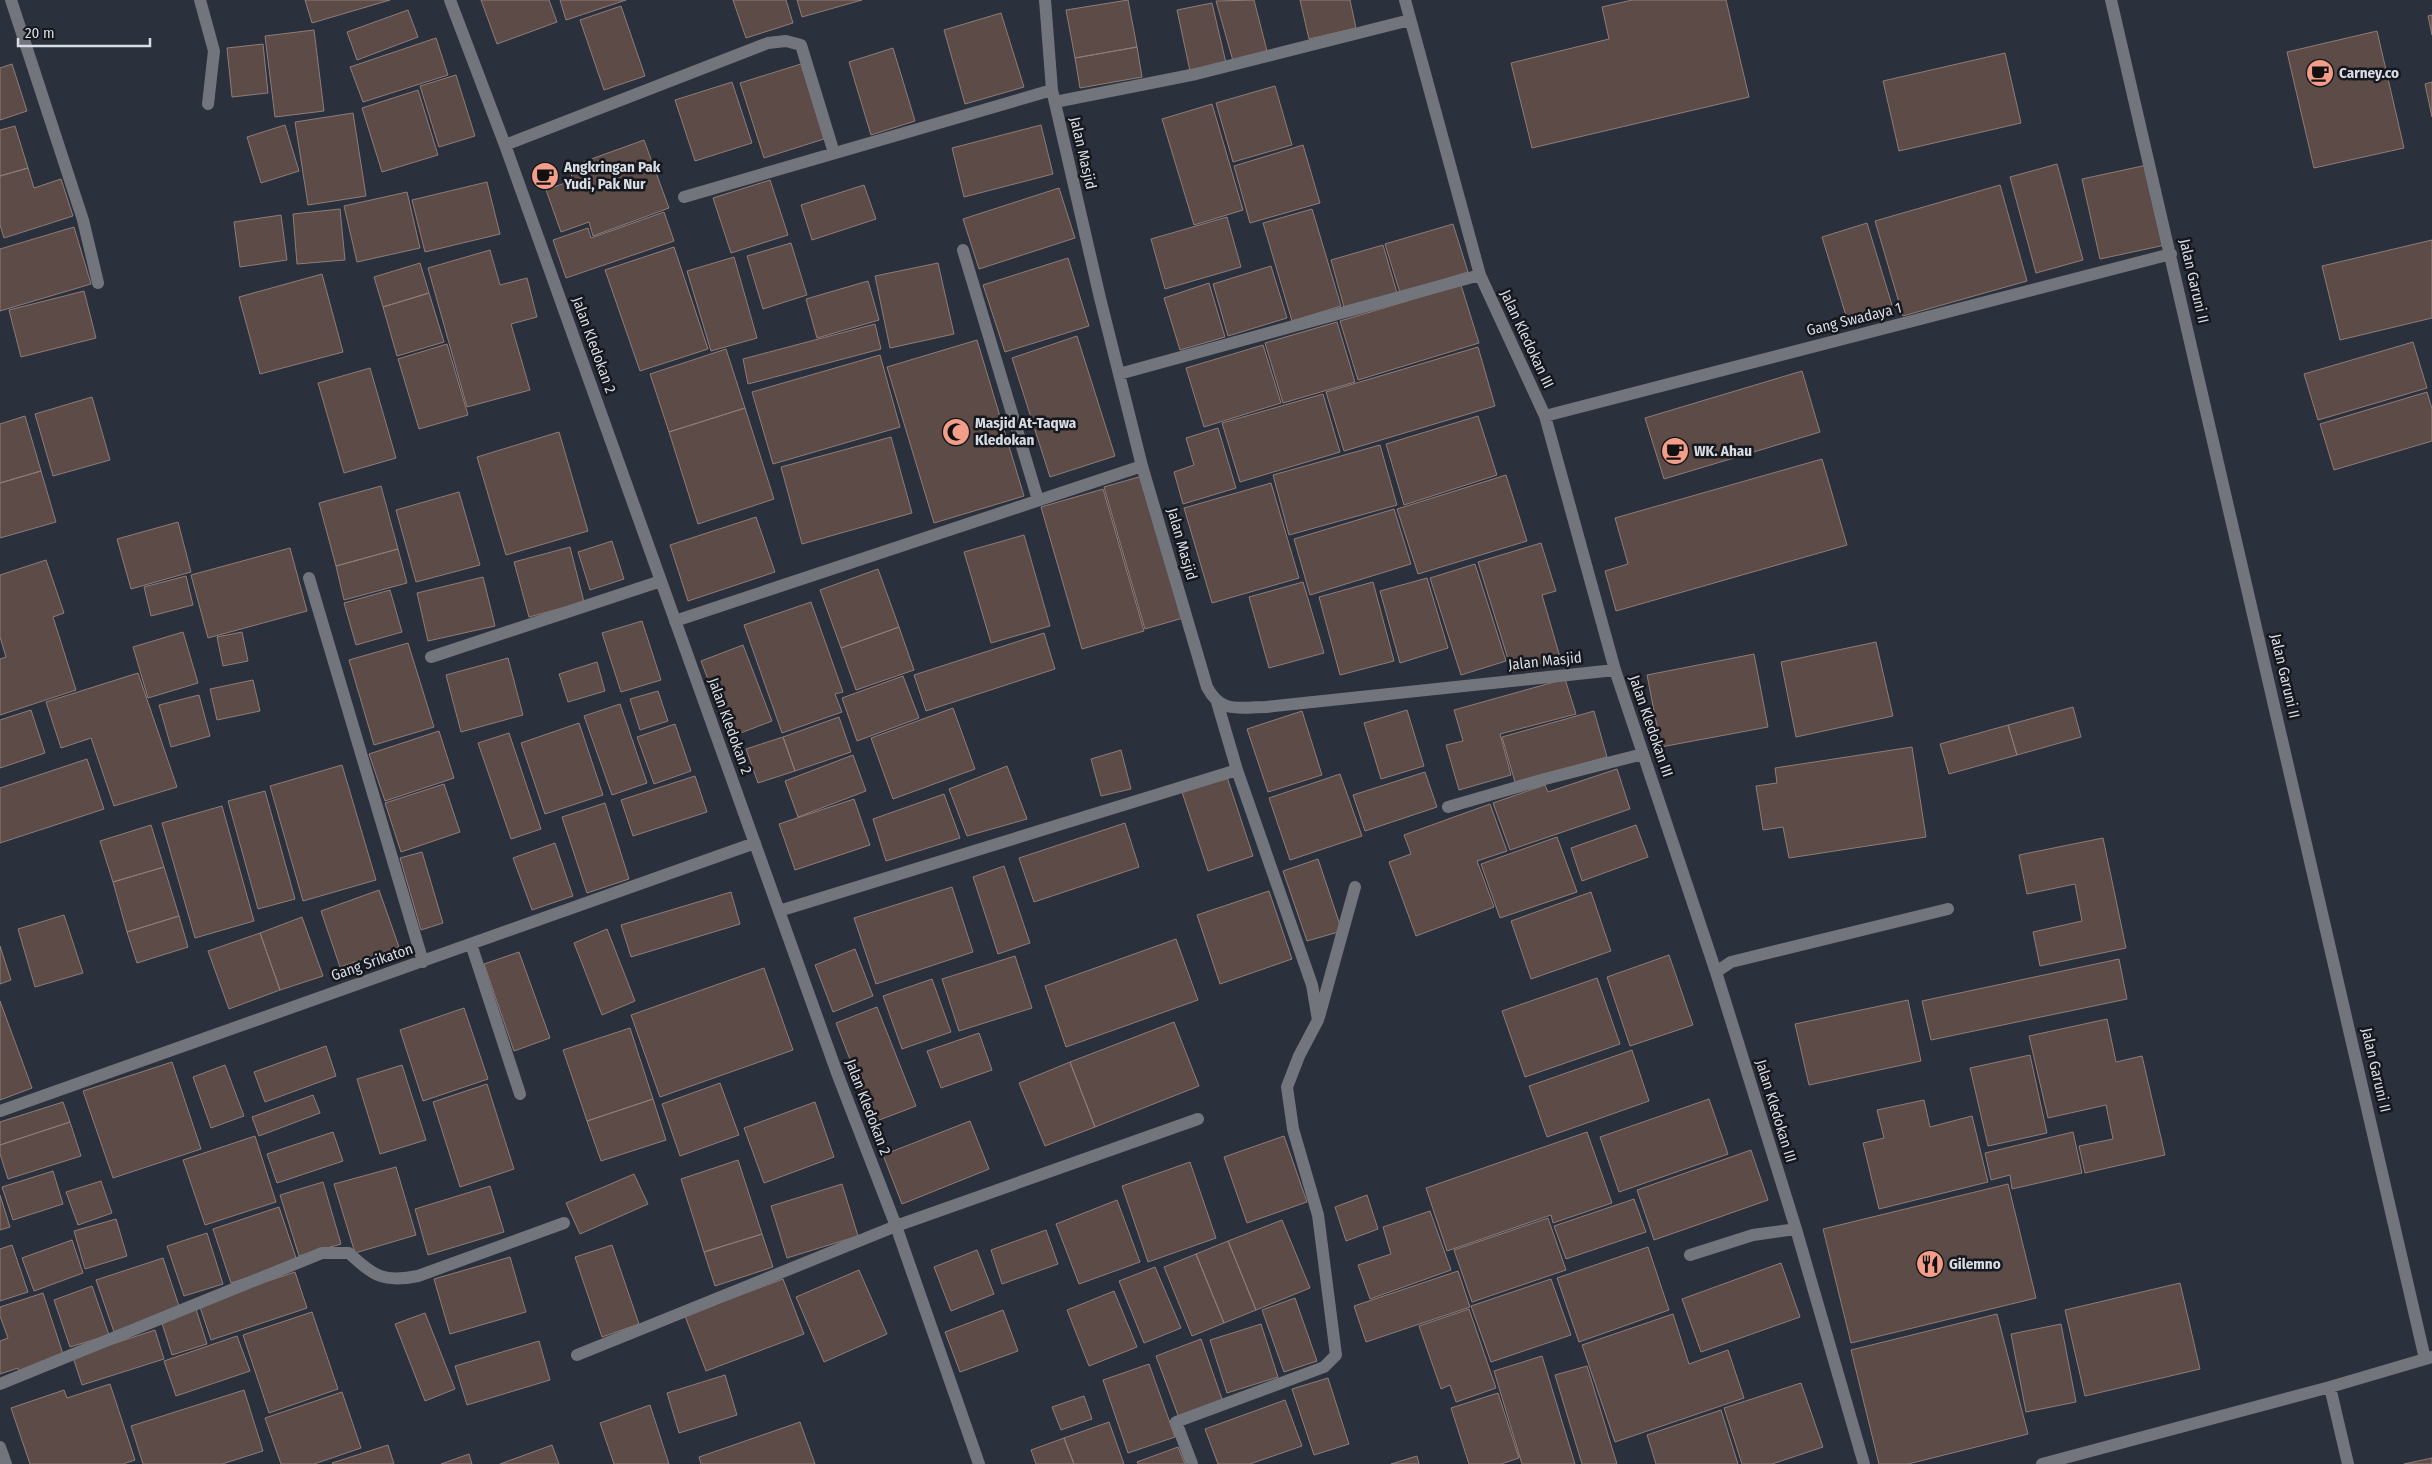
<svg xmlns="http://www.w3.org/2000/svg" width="2432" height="1464" viewBox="0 0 2432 1464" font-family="'Fira Sans Condensed',sans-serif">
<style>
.building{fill:#5c4b47;stroke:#8f7c78}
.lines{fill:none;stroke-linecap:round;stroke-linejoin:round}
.minor{stroke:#73757c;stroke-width:12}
.labels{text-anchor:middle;stroke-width:5;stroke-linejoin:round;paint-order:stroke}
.poi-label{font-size:15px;font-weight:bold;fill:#d8dce4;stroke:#16181e;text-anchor:start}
.street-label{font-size:15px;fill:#d8dce4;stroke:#16181e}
</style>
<rect width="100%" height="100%" fill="#2b303d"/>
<path class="building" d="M305,0H390L312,23Z
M481,0H549L557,22L497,44Z
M560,0H626L566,20Z
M733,0H786L793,23L746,38Z
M797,0H862L802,17Z
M1128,0L1137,47L1075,58L1066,10Z
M1254,0L1267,51L1233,61L1216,1Z
M1300,0H1350L1356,28L1309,39Z
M1632,0H1726L1749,97L1532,148L1511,63L1609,39L1602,7Z
M1212,3L1226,63L1190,71L1177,10Z
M621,6L645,76L604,90L580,20Z
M408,10L418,37L357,60L347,32Z
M1001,13L1024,87L965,104L944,30Z
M2432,15V35L2428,16Z
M314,30L324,111L275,117L265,36Z
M2377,31L2404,148L2314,168L2287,52Z
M436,38L448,75L363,102L350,67Z
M263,44L268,93L232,97L227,48Z
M1137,47L1142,77L1080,88L1075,58Z
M893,48L915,121L871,135L849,62Z
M2005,53L2021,123L1899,151L1883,81Z
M12,64L27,111L0,120V68Z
M801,64L824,139L764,158L740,83Z
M456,75L475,136L439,147L420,86Z
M732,82L752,143L695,161L675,100Z
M2432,82V117L2425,84Z
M1275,86L1292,145L1233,162L1216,103Z
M418,90L438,155L382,172L362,108Z
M1212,104L1243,210L1194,225L1162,119Z
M353,113L366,196L308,205L295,122Z
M285,125L299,171L261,183L247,137Z
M1041,125L1053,174L964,197L952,148Z
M15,126L28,168L0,176V130Z
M644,140L669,208L593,236L589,222L561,232L546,190L573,180L569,167Z
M1303,145L1320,203L1250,223L1234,166Z
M2057,164L2083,260L2036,273L2010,177Z
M2147,165L2165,245L2100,259L2082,179Z
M28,168L34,188L61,179L73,216L4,238L0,225V176Z
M770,180L788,235L731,253L713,198Z
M487,182L500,234L425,252L412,200Z
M864,185L876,219L812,240L801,205Z
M2000,185L2027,281L1903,316L1875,221Z
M1059,188L1075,238L979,269L963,219Z
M407,192L420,248L357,262L344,206Z
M340,209L345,260L297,264L293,214Z
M1312,209L1341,306L1292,321L1263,223Z
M664,212L674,241L566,278L553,240L588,228L591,238Z
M281,215L287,260L240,267L234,222Z
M1227,217L1241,267L1165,289L1151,239Z
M1867,223L1892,305L1847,319L1822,237Z
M1453,224L1468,272L1400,293L1385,244Z
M74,227L91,284L0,311V249Z
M2432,240V318L2340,340L2322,266Z
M791,243L807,295L763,309L747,256Z
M1383,245L1397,293L1344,307L1331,260Z
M674,247L708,349L640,371L605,270Z
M490,250L500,285L527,278L537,317L511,324L530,390L467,407L428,268Z
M734,257L757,338L711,351L687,271Z
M1068,258L1089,326L1005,352L983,285Z
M420,263L429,293L383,307L374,277Z
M938,263L954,334L890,348L875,276Z
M1271,266L1287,318L1228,336L1213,284Z
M322,274L343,352L260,374L239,297Z
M868,281L879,320L817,338L806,299Z
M1209,283L1225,337L1180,350L1164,298Z
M1461,285L1479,343L1358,380L1340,321Z
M84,291L96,338L21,357L9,310Z
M429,293L444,342L397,356L383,307Z
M1337,322L1355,382L1283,403L1265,343Z
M875,324L881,349L748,384L743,359Z
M1077,336L1115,456L1050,477L1012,358Z
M977,340L1024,496L934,523L887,367Z
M2413,342L2427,388L2318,420L2304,374Z
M447,344L468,415L419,429L398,359Z
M1263,345L1281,403L1204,427L1186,368Z
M1478,347L1495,406L1344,451L1326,392Z
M726,349L745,408L669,432L650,374Z
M880,355L900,427L773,464L752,392Z
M370,368L396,458L344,473L318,383Z
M1802,371L1820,432L1664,479L1645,418Z
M2427,392L2432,409V441L2334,470L2320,424Z
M1323,394L1340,452L1240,482L1222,423Z
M92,397L110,460L53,476L35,414Z
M745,408L774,499L698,524L669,432Z
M25,416L41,471L0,483V424Z
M1478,416L1497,475L1404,505L1386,444Z
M1218,428L1236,488L1183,504L1174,472L1194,465L1186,438Z
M559,432L588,531L506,555L477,457Z
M891,437L912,513L802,544L781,467Z
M1380,445L1397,505L1289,535L1273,475Z
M1822,459L1847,545L1616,611L1605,571L1628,564L1615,518Z
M41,471L56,522L0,538V483Z
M1506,475L1527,541L1418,574L1397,509Z
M1142,476L1183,618L1145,629L1104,487Z
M1271,483L1299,578L1212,603L1184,508Z
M381,486L398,549L336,566L319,503Z
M1103,489L1144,631L1082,649L1041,507Z
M459,492L480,565L416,582L396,510Z
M1394,509L1411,564L1310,595L1294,539Z
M756,517L775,572L688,601L670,545Z
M178,522L191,572L131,589L117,539Z
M1024,535L1050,626L991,643L964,552Z
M612,541L624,579L590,590L578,552Z
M1541,543L1556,591L1542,595L1560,657L1512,672L1478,562Z
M570,547L584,602L529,617L514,562Z
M290,548L307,611L208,638L191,575Z
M398,549L407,583L344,600L336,566Z
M46,560L64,613L53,617L76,690L0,715V659L6,657L0,637V575Z
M1475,564L1506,661L1461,675L1430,578Z
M878,569L899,627L841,648L820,590Z
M186,576L193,605L151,616L144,587Z
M483,577L495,626L428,641L417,593Z
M1427,578L1448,648L1400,663L1380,591Z
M1303,582L1324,653L1269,668L1249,597Z
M1373,582L1394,661L1340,675L1319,597Z
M390,590L402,632L356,645L344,603Z
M811,602L843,692L835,694L842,712L782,733L744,625Z
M642,621L661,680L621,692L602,633Z
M899,627L914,670L856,690L841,648Z
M183,632L198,683L148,698L133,647Z
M242,632L248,661L223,666L217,637Z
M1044,633L1055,669L926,711L914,675Z
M1876,642L1893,716L1796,737L1781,662Z
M408,643L434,727L374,745L349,660Z
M743,645L772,721L730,737L701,661Z
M1754,654L1768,727L1661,747L1647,675Z
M508,658L523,715L461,732L446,675Z
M597,662L605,691L568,702L559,674Z
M138,673L177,787L114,806L91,738L61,748L46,702Z
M903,676L919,718L857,741L842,698Z
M1565,679L1576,714L1500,734L1511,775L1459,790L1446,745L1463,741L1454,710Z
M253,680L260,711L217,720L210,689Z
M658,691L668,721L640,730L630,699Z
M199,695L210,736L171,747L159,705Z
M620,704L647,783L612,795L584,716Z
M2073,707L2081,737L2017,755L2008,725Z
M953,708L975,769L893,799L871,738Z
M31,710L45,753L0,768V720Z
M1407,710L1424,766L1381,779L1364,723Z
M1302,711L1322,775L1268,792L1247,729Z
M1594,711L1607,757L1515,782L1502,737Z
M839,717L851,752L795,771L783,737Z
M579,723L603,795L545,814L521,743Z
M675,724L691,771L654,784L637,737Z
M2008,725L2017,755L1949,774L1940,744Z
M439,731L454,778L385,801L369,754Z
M509,733L541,829L511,839L478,743Z
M783,737L795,771L758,783L746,749Z
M1912,747L1926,837L1789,858L1783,827L1763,830L1756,786L1777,783L1775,768Z
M1121,750L1131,789L1101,796L1091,759Z
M853,755L866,791L798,817L785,781Z
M87,759L104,809L0,843V788Z
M342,765L376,880L303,901L270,786Z
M1007,766L1027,819L967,836L949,789Z
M1617,769L1630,809L1510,850L1493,803L1545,785L1548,792Z
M1425,772L1437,807L1365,831L1353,795Z
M1340,774L1362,836L1290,860L1269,798Z
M695,776L707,812L633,836L621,800Z
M1227,777L1253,856L1208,871L1182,792Z
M444,784L460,832L401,852L385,803Z
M265,791L295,899L258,909L228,801Z
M944,794L960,838L886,861L873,819Z
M854,799L870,845L795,870L779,824Z
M605,803L629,879L587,893L562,817Z
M1490,804L1507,851L1477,861L1494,907L1416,936L1389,862L1411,854L1404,835Z
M222,806L254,921L195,938L162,823Z
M1125,823L1139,867L1034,902L1019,858Z
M151,825L164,867L113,882L100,841Z
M1636,825L1648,857L1582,881L1571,848Z
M1557,837L1577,892L1500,918L1481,864Z
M2103,838L2126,948L2040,966L2033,932L2082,921L2075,884L2027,894L2019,855Z
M555,843L573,896L532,910L513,858Z
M422,852L443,923L421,930L400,858Z
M1318,859L1342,931L1307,941L1283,871Z
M1004,866L1030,943L998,954L973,877Z
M164,867L179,916L127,932L113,882Z
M952,887L973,952L876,984L854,918Z
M379,890L399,947L340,967L321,911Z
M1269,891L1292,959L1220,984L1197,915Z
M731,892L740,924L631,957L621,925Z
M1591,892L1611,951L1531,979L1511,921Z
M64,915L83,973L35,987L18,929Z
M179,916L188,947L137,963L127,932Z
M302,917L323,976L280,990L260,933Z
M607,929L635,1001L602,1015L574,943Z
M260,933L280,990L229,1009L208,951Z
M1176,939L1198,1000L1066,1047L1045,986Z
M0,946L11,980L0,984Z
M855,949L873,996L833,1012L815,965Z
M519,952L550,1038L514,1051L484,964Z
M1669,955L1693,1025L1630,1046L1607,977Z
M1015,956L1032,1008L959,1031L942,979Z
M2119,959L2127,999L1931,1040L1922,1001Z
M764,968L793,1050L660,1097L631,1015Z
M1597,978L1620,1044L1525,1077L1502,1011Z
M932,979L951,1032L902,1049L883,996Z
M1908,1000L1921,1061L1809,1085L1795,1024Z
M0,1001L32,1088L0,1100Z
M877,1007L916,1106L874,1122L836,1023Z
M464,1008L488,1079L423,1101L400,1030Z
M2107,1019L2116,1062L2142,1056L2165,1155L2085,1173L2079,1146L2113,1139L2106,1105L2048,1118L2029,1036Z
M1174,1022L1199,1086L1095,1127L1070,1062Z
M630,1028L653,1099L587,1121L563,1050Z
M979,1033L992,1070L941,1088L927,1051Z
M326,1046L336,1076L265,1102L254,1072Z
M1632,1050L1649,1101L1547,1137L1529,1086Z
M2030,1055L2047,1133L1988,1146L1970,1068Z
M172,1062L201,1149L113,1178L83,1091Z
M1070,1062L1095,1127L1045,1146L1019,1083Z
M225,1065L244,1116L211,1128L193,1077Z
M402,1065L426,1140L380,1154L357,1079Z
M720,1083L739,1135L680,1156L662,1104Z
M487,1084L514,1169L460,1187L433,1102Z
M313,1095L320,1113L259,1136L252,1117Z
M653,1099L666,1140L601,1161L587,1121Z
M1709,1099L1728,1154L1619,1192L1600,1137Z
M1924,1100L1930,1127L1972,1116L1988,1182L1879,1209L1863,1143L1884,1138L1877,1110Z
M63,1102L70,1122L0,1145V1122Z
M815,1102L834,1157L764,1183L744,1128Z
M970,1121L989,1169L902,1204L883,1155Z
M70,1122L81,1156L8,1179L0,1154V1145Z
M333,1132L343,1161L277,1183L267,1154Z
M1587,1132L1612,1203L1553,1223L1551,1215L1447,1251L1426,1188Z
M2073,1132L2082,1173L2012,1189L2010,1175L1991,1180L1985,1153Z
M255,1136L276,1202L205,1225L183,1160Z
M1284,1136L1307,1202L1247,1223L1224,1157Z
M1751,1150L1768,1200L1654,1240L1637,1190Z
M738,1160L762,1234L704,1252L681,1179Z
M1190,1162L1216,1238L1148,1262L1122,1186Z
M396,1167L416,1235L355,1253L334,1184Z
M53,1171L63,1204L13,1220L2,1187Z
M634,1174L648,1204L580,1234L566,1203Z
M101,1181L112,1213L78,1225L66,1192Z
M323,1182L341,1244L299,1256L280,1195Z
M842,1184L858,1236L787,1258L771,1206Z
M2008,1184L2036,1298L1851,1343L1823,1229Z
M490,1186L504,1232L428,1255L415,1209Z
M0,1195L10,1227L0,1230Z
M1367,1195L1378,1229L1346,1241L1335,1207Z
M1634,1199L1646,1232L1566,1259L1554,1226Z
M1117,1200L1140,1262L1079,1284L1056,1224Z
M279,1207L297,1261L231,1283L213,1229Z
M1430,1211L1451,1270L1370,1299L1358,1265L1391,1254L1383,1227Z
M1548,1218L1566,1270L1472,1302L1454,1250Z
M116,1219L127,1256L85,1269L74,1231Z
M1282,1220L1310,1288L1256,1310L1228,1241Z
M1046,1230L1058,1264L1002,1284L991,1250Z
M207,1233L223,1284L184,1296L167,1246Z
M762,1234L773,1267L715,1286L704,1252Z
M72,1240L83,1273L34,1291L22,1258Z
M1228,1241L1256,1310L1224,1323L1196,1254Z
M12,1245L28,1292L0,1301V1249Z
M612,1245L639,1324L602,1337L575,1257Z
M1648,1247L1669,1310L1579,1342L1557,1278Z
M977,1250L994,1294L951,1311L934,1267Z
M1196,1254L1224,1323L1192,1336L1164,1267Z
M510,1257L526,1312L450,1334L434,1279Z
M163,1258L180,1309L114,1332L96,1280Z
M1781,1263L1800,1317L1701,1352L1682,1299Z
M1155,1267L1181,1328L1144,1343L1119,1281Z
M859,1270L887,1334L824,1362L796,1297Z
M1458,1271L1470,1307L1366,1342L1354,1306Z
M295,1272L307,1308L211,1340L199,1304Z
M783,1279L804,1334L706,1371L685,1316Z
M1551,1279L1571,1335L1491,1362L1471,1306Z
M2180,1283L2200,1369L2085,1396L2065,1310Z
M92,1286L109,1335L70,1347L54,1300Z
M1114,1291L1137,1347L1089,1366L1067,1310Z
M43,1293L64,1357L19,1372L18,1368L0,1374V1341L8,1338L0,1316V1307Z
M1295,1298L1317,1361L1284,1372L1262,1310Z
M196,1309L207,1344L172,1355L161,1320Z
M1469,1309L1496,1388L1456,1402L1450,1385L1441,1389L1419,1326Z
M1003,1310L1018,1351L960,1372L945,1332Z
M312,1312L338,1389L269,1413L243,1335Z
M425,1313L455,1389L425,1401L395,1324Z
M1673,1314L1689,1364L1728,1350L1744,1398L1615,1442L1582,1345Z
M1997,1314L2028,1434L1908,1464H1879L1851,1350Z
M1261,1324L1278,1377L1227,1393L1210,1340Z
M2061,1324L2076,1402L2026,1412L2011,1334Z
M155,1330L164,1359L82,1385L73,1357Z
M237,1336L250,1371L176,1396L164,1361Z
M1201,1339L1223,1402L1179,1418L1156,1356Z
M539,1341L550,1380L467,1405L455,1366Z
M1542,1356L1575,1464H1522L1494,1371Z
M1149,1364L1175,1437L1128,1453L1103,1380Z
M1587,1366L1617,1464H1582L1555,1375Z
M725,1375L737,1415L679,1433L667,1393Z
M1328,1378L1349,1444L1314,1455L1292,1389Z
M1801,1383L1823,1447L1772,1464H1742L1724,1408Z
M110,1384L135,1460L123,1464H30L11,1408L64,1390L67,1398Z
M244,1390L263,1451L222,1464H143L131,1426Z
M342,1392L361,1448L314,1464H281L265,1418Z
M1498,1393L1519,1458L1501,1464H1469L1451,1408Z
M1084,1396L1092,1419L1061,1430L1052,1407Z
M1285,1400L1302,1446L1250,1464H1218L1205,1429Z
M650,1405L669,1464H614L600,1423Z
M1721,1410L1738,1464H1656L1647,1435Z
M800,1422L815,1464H701L699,1457Z
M1109,1422L1124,1464H1074L1064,1438Z
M1064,1438L1074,1464H1036L1031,1450Z
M388,1445L394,1464H333L332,1463Z
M552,1445L559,1464H500Z
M1178,1447L1185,1464H1138L1137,1462Z
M469,1454L472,1464H441Z
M1417,1456L1419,1464H1391Z
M2432,1458V1464H2404Z"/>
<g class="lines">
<path class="minor" d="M11,0L83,220L98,283
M200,0L214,51L208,104
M450,0L505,145L837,1073L896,1226L979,1464
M1045,0L1052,90L1100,298L1142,466L1207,687C1221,714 1239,707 1266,707L1615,670
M1405,0L1480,275L1545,416L1615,670L1716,972L1796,1229L1864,1464
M2111,0L2425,1359
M1055,102L1196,74L1410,20
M505,145L768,43L786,41L801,45L834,153
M684,197L1052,90
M963,250L1038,500
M1119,374L1480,275
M1545,416L2171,254
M309,578L423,962
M675,621L1142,466
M431,657L661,581
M1448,807L1545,779L1643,754
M779,911L1237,770
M471,944L520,1094
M1716,972L1731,962L1948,909
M1319,1017L1355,887
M0,1111L755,843
M1690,1255L1753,1235L1796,1229
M577,1355L896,1226L1198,1119
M0,1384L322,1253H349C373,1276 384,1283 418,1276L564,1223
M2330,1387L2348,1464
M0,1447L6,1464
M1192,1464L1176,1422L1324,1367L1336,1355L1318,1215L1293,1129L1287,1087L1299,1056L1318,1020L1312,985L1237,770L1217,702
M2042,1464L2330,1387L2432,1357"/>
</g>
<defs>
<g id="cafe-disc" transform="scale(1.4375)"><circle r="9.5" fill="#f49e8a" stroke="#16181e"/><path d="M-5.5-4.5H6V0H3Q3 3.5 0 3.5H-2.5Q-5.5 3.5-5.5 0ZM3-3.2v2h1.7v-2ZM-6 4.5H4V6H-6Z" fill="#111"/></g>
<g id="mosque-disc" transform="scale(1.4375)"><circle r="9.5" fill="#f49e8a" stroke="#16181e"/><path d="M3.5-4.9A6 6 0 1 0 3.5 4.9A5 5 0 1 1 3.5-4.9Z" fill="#111"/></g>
<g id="restaurant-disc" transform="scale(1.4375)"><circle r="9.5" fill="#f49e8a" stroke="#16181e"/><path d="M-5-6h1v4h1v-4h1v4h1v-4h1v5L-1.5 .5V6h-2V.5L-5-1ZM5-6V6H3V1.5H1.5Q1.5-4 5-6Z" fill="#111"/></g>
</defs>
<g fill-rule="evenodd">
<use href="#cafe-disc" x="2320" y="73"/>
<use href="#cafe-disc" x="545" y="176"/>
<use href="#mosque-disc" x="956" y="432"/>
<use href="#cafe-disc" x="1675" y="451"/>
<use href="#restaurant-disc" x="1930" y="1264"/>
</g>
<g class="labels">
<g class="poi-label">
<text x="2339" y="78">Carney.co</text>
<text x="564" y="172">Angkringan Pak<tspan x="564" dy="17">Yudi, Pak Nur</tspan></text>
<text x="975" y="428">Masjid At-Taqwa<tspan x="975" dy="17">Kledokan</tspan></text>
<text x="1694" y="456">WK. Ahau</text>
<text x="1949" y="1269">Gilemno</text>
</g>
<g class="street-label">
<text transform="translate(1083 153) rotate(77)" y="5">Jalan Masjid</text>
<text transform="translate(2194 281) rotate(77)" y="5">Jalan Garuni II</text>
<text transform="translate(1854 319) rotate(-14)" y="5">Gang Swadaya 1</text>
<text transform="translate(1527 339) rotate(65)" y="5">Jalan Kledokan III</text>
<text transform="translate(594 345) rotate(70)" y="5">Jalan Kledokan 2</text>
<text transform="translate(1182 544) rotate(74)" y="5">Jalan Masjid</text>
<text transform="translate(1545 661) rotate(-6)" y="5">Jalan Masjid</text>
<text transform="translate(2285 676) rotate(77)" y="5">Jalan Garuni II</text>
<text transform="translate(730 726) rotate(70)" y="5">Jalan Kledokan 2</text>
<text transform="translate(1651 726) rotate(71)" y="5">Jalan Kledokan III</text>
<text transform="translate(372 962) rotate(-19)" y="5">Gang Srikaton</text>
<text transform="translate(2376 1070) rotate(77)" y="5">Jalan Garuni II</text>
<text transform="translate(868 1107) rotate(69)" y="5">Jalan Kledokan 2</text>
<text transform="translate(1776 1111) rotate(73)" y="5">Jalan Kledokan III</text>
</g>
</g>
<path d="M18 38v8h132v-8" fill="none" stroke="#d8dce4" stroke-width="2.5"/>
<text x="25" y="38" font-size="15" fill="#d8dce4" stroke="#16181e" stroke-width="4" paint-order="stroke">20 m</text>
</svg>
